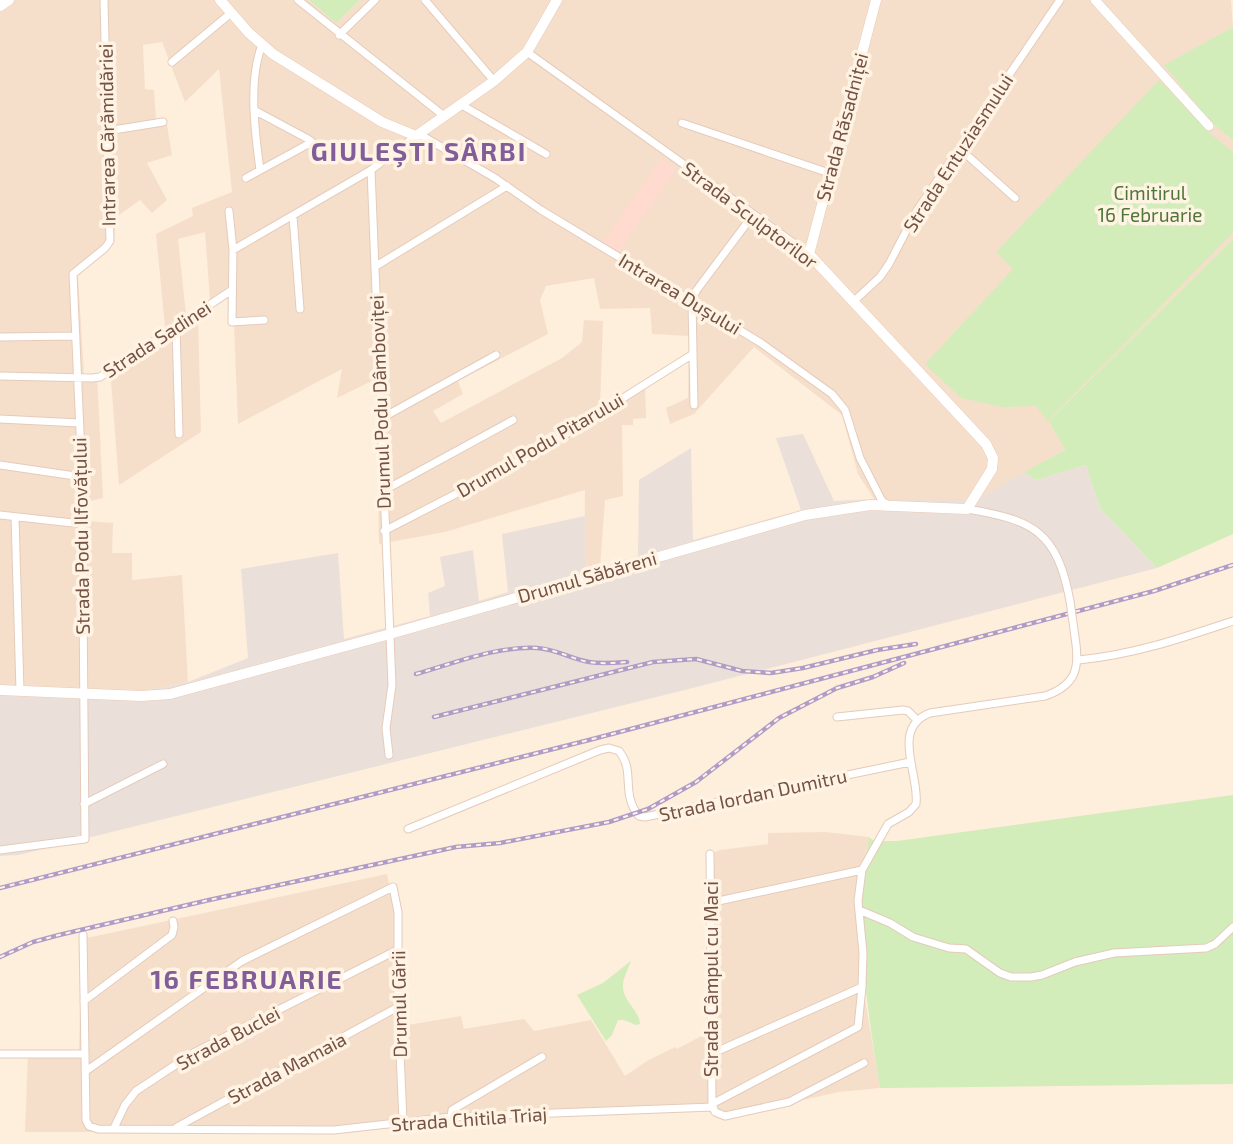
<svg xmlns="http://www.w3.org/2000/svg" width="1233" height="1144" viewBox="0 0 1233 1144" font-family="'Exo 2',sans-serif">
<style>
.residential{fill:#f6dfca}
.commercial{fill:#ffdacf}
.industrial{fill:#ebe0d9}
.green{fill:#d2ecba}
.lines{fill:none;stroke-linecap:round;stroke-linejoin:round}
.minor-casing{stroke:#e4cbbb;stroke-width:9}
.tertiary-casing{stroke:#e4cbbb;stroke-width:10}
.secondary-casing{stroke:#eacbb7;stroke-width:11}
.minor{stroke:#fff;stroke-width:7}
.tertiary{stroke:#fff;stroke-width:9}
.secondary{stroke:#fff;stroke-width:10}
.rail-casing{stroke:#b09cc7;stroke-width:4.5}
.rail{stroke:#fff3e4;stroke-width:2;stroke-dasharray:5;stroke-linecap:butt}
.minor-bridge-casing{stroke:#e4cbbb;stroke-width:9;stroke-linecap:butt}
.minor-bridge{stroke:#fff;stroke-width:7}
.labels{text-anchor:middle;stroke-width:7;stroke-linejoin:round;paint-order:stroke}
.street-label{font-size:19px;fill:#755244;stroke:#fff3e4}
.park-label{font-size:19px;fill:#4f7638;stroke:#fff3e4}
.district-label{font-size:26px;font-weight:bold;letter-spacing:2px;fill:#815e99;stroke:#fff3e4}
</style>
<rect width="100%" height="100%" fill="#feeedc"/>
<path class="residential" d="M0,0H309L336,23L360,0H1231L1233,27L1165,65L1212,123L1233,140V239L1049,421L1065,450L978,499H874L858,474L842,415L754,347L694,414L670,424L666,408L688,398L689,336L652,334L650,308L600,309L594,278L546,286L540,300L548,334L458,381L463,394L433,411L441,423L562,358L582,342L584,320L603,321L600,408L645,380L646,418L633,419V425H622L623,496L605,500L600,567L584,573L585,490L445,532L379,544L376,379L337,398L342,369L238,424L234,325L231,324L229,297L210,299L205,232L178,239L186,314L198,317L201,432L119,485L110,367L165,327L156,234L193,216L192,208L232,192L219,69L185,102L162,42L143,45L145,89L154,90L156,120L166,119L172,155L147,163L167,200L152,213L140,200L115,218L114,243L78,275L84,374H97L103,498L86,502V521L113,523L112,553H132V580L182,575L188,682L148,690L85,691L0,687Z
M825,832L869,837L865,857V999L880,1088L839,1092L722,1118H717L708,1111L695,1110L453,1120L311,1132H25L28,1052H79L82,939L387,874L396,920V1027L461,1016L464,1029L524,1019L534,1031L591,1020L625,1076L647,1061L675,1047L677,1049L713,1030L712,853L720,850L768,844V833Z"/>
<path class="commercial" d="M661,158L676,169L619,252L603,243Z"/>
<path class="industrial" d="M803,434L834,501L874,499H978L1024,472L1036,480L1086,465L1100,508L1157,568L689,689L19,855L0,856V687L85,691L148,690L188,682L248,658L241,569L338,553L344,639L430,616L428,593L445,586L440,557L473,550L479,601L508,592L502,534L585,516V572L638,556L639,480L691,448L693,540L801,510L776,438Z"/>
<path class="green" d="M309,0H360L336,23Z
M1233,27V140L1212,123L1164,65Z
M1159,80L1212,135L1233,152V233L1048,421L1036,406L1003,407L961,398L925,364L1013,269L996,252Z
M1233,239V534L1157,568L1100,508L1086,465L1036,480L1024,472L1065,450L1049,421Z
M1233,795V1084L880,1088C867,1008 853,919 869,837L874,841H897Z
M631,961C628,969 622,980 623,988C624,1002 639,1010 640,1024L636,1025L624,1020H618L612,1035L606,1041L577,995L603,983Z"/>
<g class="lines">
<g class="minor-casing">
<path id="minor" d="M298,0L444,116
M425,0L494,81
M339,35L375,0
M527,52L809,254
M172,62L231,13
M460,104L546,154
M254,110L308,139L329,155
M682,123L829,173
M107,131L163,122
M419,134L495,178L541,210L761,343L832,394L845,410L860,458L882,501L887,504
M959,148L1015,198
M260,170C255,133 248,80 262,45
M371,170L392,685L386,728L389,755
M246,178L312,142
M229,211L233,250L232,322L264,320
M293,216L300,309
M233,250L371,170L416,136
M376,266L507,186
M853,302L880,277L889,264L916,212L1060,0
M176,327L179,434
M0,337L76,336
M0,376L92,378L100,377L232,290
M694,405L692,301L696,291L753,215
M382,418L496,355
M0,419L79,423
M0,465L82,477
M383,491L513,420
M967,509C1034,520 1057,532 1070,601
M0,515L82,524
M15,517L20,691
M384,531L539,451L693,354
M1079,660C1133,655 1182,638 1233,621
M837,717L903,710L908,711L917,720
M84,804L163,764
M408,829L600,750L609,748L619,751C636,772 620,793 639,816L645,817L910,762
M0,850L85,839L82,477L73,274L105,248L110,241L104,0
M710,854L712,1104L715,1112L725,1116L789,1102L864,1063
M709,903L862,870
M859,910L890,923L913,937L949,948L966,949L1000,973L1011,977H1031L1042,975L1075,962L1114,953L1206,948L1215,944L1233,927
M83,935L85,1054
M84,1001L172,935L174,927L173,921
M0,1054H85L86,1120L89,1126L98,1129L334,1130L451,1117L713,1107
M711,1054L862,987
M86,1071L242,961L393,887L398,912V1007L403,1121
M712,1104L858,1027L862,987L863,953L858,901L862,870L888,824L909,812L916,804C920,775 890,728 930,713L1045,696C1077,685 1080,667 1075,637
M451,1117L452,1110L542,1057
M177,1127L398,1007
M114,1128L125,1105L136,1091L195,1052L397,950"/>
</g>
<g class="tertiary-casing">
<path id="tertiary" d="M1095,0L1209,126"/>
</g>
<g class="secondary-casing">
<path id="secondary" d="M220,0L249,33L273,54L382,122L416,136L494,81L527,52L557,0
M0,6L9,0
M0,690L141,696L170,694L390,634L805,515L870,505L967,509L992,469L993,458L986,444L809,254L876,0"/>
</g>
<use href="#minor" class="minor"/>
<use href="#tertiary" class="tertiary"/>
<use href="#secondary" class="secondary"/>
<g class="rail-casing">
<path id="rail" d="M416,674C455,663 496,646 537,648C556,649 571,659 589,662C602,664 614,663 627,662
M434,717L653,662L696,659L742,671L771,673L803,668L877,650L916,644
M0,888L589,740L1154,591L1233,565
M0,957L33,942L59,935L209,900L456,847L500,843L609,822L648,809L696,782L779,718L837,688L873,677L904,663"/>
</g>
<use href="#rail" class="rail"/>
<g class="minor-bridge-casing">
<path id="minor-bridge" d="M1070,601L1075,637"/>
</g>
<use href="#minor-bridge" class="minor-bridge"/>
</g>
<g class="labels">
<g class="street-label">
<text transform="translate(842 127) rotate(-75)" y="7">Strada Răsadniței</text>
<text transform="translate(107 135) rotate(-91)" y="7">Intrarea Cărămidăriei</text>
<text transform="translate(958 153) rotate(-57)" y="7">Strada Entuziasmului</text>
<text transform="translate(750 215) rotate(37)" y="7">Strada Sculptorilor</text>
<text transform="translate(680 294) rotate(31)" y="7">Intrarea Dușului</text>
<text transform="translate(157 339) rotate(-33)" y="7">Strada Sadinei</text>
<text transform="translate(380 402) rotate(-92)" y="7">Drumul Podu Dâmboviței</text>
<text transform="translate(540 445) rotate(-30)" y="7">Drumul Podu Pitarului</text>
<text transform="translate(81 536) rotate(-91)" y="7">Strada Podu Ilfovățului</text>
<text transform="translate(587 577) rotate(-16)" y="7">Drumul Săbăreni</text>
<text transform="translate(753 795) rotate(-12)" y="7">Strada Iordan Dumitru</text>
<text transform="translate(711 979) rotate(-90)" y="7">Strada Câmpul cu Maci</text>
<text transform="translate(399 1004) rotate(-91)" y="7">Drumul Gării</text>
<text transform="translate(228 1038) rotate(-28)" y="7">Strada Buclei</text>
<text transform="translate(287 1068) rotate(-28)" y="7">Strada Mamaia</text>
<text transform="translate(469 1119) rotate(-4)" y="7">Strada Chitila Triaj</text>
</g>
<g class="park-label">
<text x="1150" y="200">Cimitirul<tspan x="1150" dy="22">16 Februarie</tspan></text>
</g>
<g class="district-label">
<text x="419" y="161">GIULEŞTI SÂRBI</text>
<text x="247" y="989">16 FEBRUARIE</text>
</g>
</g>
</svg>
